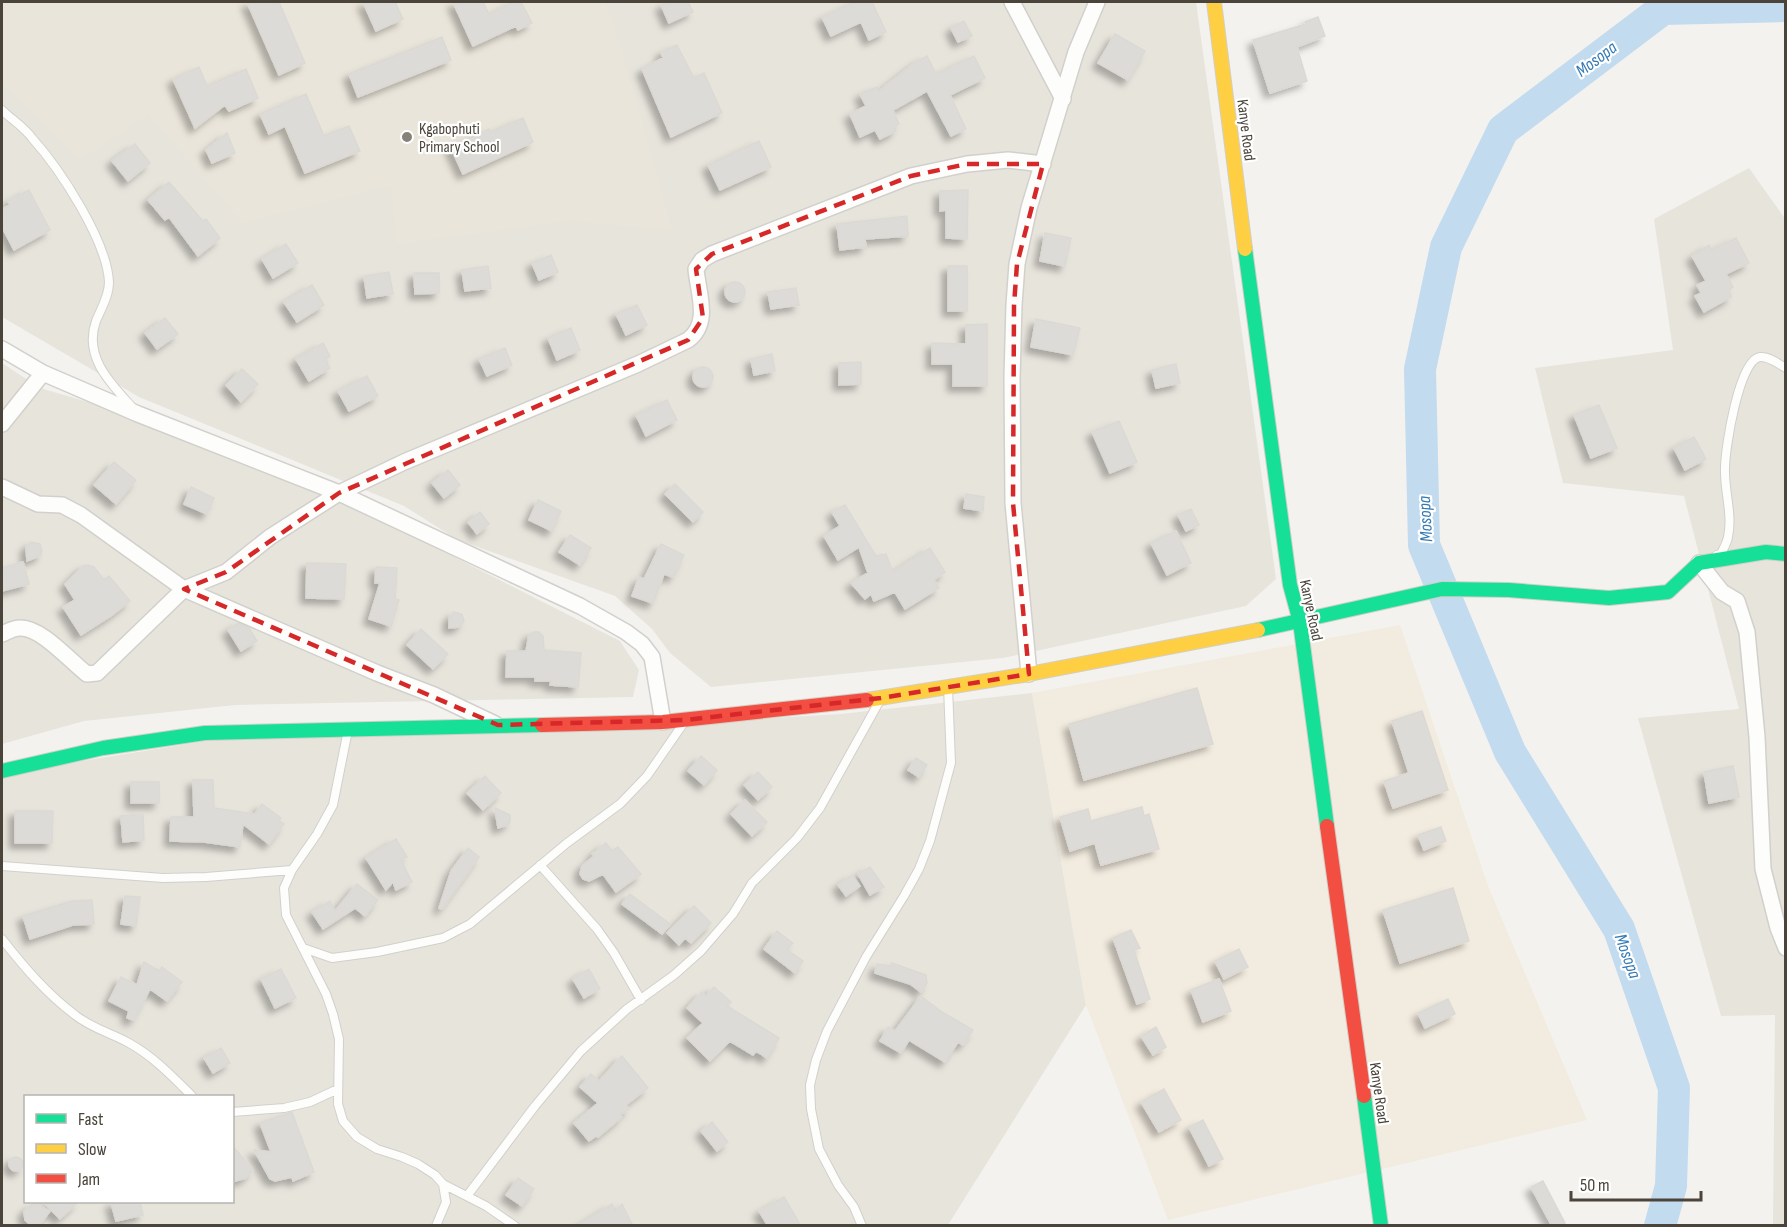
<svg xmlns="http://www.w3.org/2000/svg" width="1787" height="1227" viewBox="0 0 1787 1227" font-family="'Sofia Sans Condensed',sans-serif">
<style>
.residential{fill:#e7e4dc;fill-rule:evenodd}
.commercial{fill:#f2ebdf}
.education{fill:#eae5da}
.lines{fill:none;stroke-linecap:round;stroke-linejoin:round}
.river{stroke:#c2dbef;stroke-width:32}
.building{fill:#dddbd7;stroke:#dcd9d4;stroke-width:1.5;filter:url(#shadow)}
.lane-casing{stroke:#d2d0cc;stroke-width:10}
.street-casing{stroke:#d2d0cc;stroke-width:18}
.fast-casing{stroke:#d2cfc5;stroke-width:16}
.slow-casing{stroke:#d2cfc5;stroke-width:16}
.jam-casing{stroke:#d2cfc5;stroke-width:16}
.lane{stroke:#fdfdfc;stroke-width:8}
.street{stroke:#fdfdfc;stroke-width:15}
.fast{stroke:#16e098;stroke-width:14}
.slow{stroke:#ffcf43;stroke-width:14}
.jam{stroke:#f24e42;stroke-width:14}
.marked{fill:none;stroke:#d62828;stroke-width:4.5;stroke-dasharray:12 8;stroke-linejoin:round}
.poi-dot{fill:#868179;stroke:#fff;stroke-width:2}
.labels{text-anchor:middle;stroke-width:4.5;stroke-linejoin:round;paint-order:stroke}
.poi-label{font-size:16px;fill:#4a443a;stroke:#fff;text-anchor:start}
.street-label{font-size:16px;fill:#4a443a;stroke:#fff}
.water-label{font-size:18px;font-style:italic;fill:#347ab4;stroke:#fff}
</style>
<defs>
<filter id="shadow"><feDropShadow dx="-5.5" dy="5.5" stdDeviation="3" flood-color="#0004"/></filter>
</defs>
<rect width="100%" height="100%" fill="#f4f2ee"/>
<path class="residential" d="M2,2H1196L1276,579L1246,606L1003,658L711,687L670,653L652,629L615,596L458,540L404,506L139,397L2,317Z
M1749,168L1786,220L1785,1225H1773L1775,1015L1721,1016L1638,718L1739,709L1684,496L1563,483L1535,368L1673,350L1654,219Z
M2,363L40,388L126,413L340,499L620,641L639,670L633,697L235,705L84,721L2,744Z
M1032,693L1086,1005L948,1225L2,1226V774L237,736L596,729L841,714ZM26,1096H232V1202H26Z"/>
<path class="commercial" d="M1400,625L1488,886L1587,1120L1168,1220L1086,1005L1032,693Z"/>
<path class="education" d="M2,2H605L622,51L672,230L569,221L397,244L391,185L243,223L148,114L80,160L2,84Z"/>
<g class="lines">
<path class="river" d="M1660,1226L1671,1186L1674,1088L1619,929L1510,752L1424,545L1420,369L1446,247L1503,130L1663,9L1786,6"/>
</g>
<path class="building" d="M247,2H279L305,63L279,75Z
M363,2H395L403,19L376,31Z
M453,2H483L489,14L513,2H521L532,23L518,30L516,26L473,46Z
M668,2H688L693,12L669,23L661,5Z
M855,2H872L886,32L869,40L861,22L831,36L822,17Z
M1318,17L1325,36L1297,47L1307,81L1270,93L1253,40L1306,24L1305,22Z
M964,21L972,36L958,42L951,28Z
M1115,34L1145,51L1128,80L1098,63Z
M442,37L451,60L358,97L349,74Z
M677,45L694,78L704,73L722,113L671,137L642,69L663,58L661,52Z
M927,56L936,74L974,56L985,78L950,95L966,129L951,136L927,91L893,110L899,124L894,126L896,131L880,139L875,130L860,137L850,114L866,106L860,94L877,87L879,91L916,62Z
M199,67L207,86L246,69L258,98L229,111L225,105L195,128L173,79Z
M306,94L324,136L349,126L360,151L305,173L285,126L269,134L260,114Z
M523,118L533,142L463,174L450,146L489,129L490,132Z
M227,133L235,153L212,163L206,150Z
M759,141L771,167L720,190L708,165Z
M135,144L150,163L128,181L112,161Z
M169,182L203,221L206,219L220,238L198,256L169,217L165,220L148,200Z
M29,190L50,230L14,250L2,227V209L10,205L8,201Z
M968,190L967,239L946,238V210L940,211V191Z
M907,216L908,236L865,239L866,247L840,250L837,224Z
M1045,233L1071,238L1065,266L1040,261Z
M1736,238L1749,263L1726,274L1733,287L1728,290L1731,297L1704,312L1695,296L1701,293L1697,285L1706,281L1692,256L1709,245L1712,250Z
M286,244L298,263L273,278L262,259Z
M551,255L558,272L539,280L532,263Z
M488,266L491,288L465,291L462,270Z
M948,266H967V311H948Z
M389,272L393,294L367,298L364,276Z
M414,273H439V293L415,294Z
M725 292a10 10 0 1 1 20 0a10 10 0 1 1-20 0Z
M312,285L324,305L297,322L284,302Z
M796,288L799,305L771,309L768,292Z
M637,305L647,325L626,335L616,314Z
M165,318L178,334L157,349L145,333Z
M1036,319L1080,328L1073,355L1031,347Z
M987,324V386H953V364H932V343L966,344V325Z
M571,328L580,350L557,360L548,338Z
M323,343L330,356L325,359L330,368L309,381L296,359Z
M505,348L512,365L487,376L479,359Z
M772,354L775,371L754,375L751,359Z
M861,362V384L839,385V363Z
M1176,364L1180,383L1156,388L1152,370Z
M693 377a10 10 0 1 1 20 0a10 10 0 1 1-20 0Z
M242,369L258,384L241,402L226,385Z
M367,376L378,396L349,411L338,391Z
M667,400L677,420L646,436L636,415Z
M1599,405L1617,448L1591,458L1574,415Z
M1119,421L1137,462L1110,473L1092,432Z
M1694,437L1706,459L1685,470L1674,448Z
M114,462L136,480L116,504L94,485Z
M448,470L460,485L444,498L432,483Z
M675,484L703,512L693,522L665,494Z
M191,487L214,498L207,514L184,504Z
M966,494L984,497L983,511L964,508Z
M538,500L561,511L552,531L529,520Z
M845,505L876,556L886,554L893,572L930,548L945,572L934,580L939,588L905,609L895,592L874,601L871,594L865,599L851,583L868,573L859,547L838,560L824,536L840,526L832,512Z
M1191,509L1199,525L1186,531L1178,515Z
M480,512L489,524L477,534L468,522Z
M1176,531L1191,563L1167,575L1151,543Z
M570,535L591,548L580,565L559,552Z
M31,542L40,544L42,551L40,556L27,561L26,547Z
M661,544L684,555L673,577L664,574L653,603L632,596L639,577L644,579Z
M23,562L29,584L2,591V568Z
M307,563L346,564L344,599L306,598Z
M88,565L94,567L104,580L109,576L130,601L111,616L81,635L63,607L75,600L65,584L83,566Z
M376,567L397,568L395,599L399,600L391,626L369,619L380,583H375Z
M454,612L462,614L464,621L459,627L449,628V618Z
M238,623L249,628L257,641L241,651L228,630Z
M421,629L448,654L433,669L407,645Z
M534,632H539L543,636L544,650L581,653L578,687L550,685L551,681H535V677H506L507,651H526L529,635Z
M1197,688L1213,744L1084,780L1069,724Z
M1422,711L1448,790L1393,808L1384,781L1409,773L1392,721Z
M701,756L717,770L704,785L688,771Z
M916,758L927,765L919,777L908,770Z
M1733,766L1739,797L1709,803L1704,772Z
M758,772L772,787L758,800L744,785Z
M485,776L501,793L483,810L467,793Z
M193,780H213L214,808L255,814L262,804L281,818L279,820L284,824L269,844L243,824L240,847L204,842L170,841L171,817H194Z
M131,782H159V803H131Z
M745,800L767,822L752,836L731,814Z
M1142,807L1144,816L1149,814L1159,849L1101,865L1095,843L1070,851L1060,817L1088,809L1091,821Z
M495,808L510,815V822L507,825L498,828Z
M15,811H53L52,843H15Z
M143,814L144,840L123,842L121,816Z
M1441,827L1446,841L1424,850L1418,835Z
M396,839L407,857L401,860L412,882L396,890L393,882L386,890L366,858Z
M606,843L612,851L618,847L641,874L616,892L603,874L589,881L583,879L580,874L582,866L594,856L592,854Z
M468,848L479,857L442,909L439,908L451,871Z
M870,867L884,887L870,895L858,874Z
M852,875L860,886L846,896L838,885Z
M357,884L378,900L365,916L355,908L323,929L312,912L330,901L335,911Z
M1453,888L1469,941L1400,963L1383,910Z
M630,894L670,924L662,934L622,904Z
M125,896L140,897L136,926L121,924Z
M92,900L94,924L73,925L30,939L23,916L72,901Z
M694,906L711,923L691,943L685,938L679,945L667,933Z
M1131,930L1140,948L1134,950L1150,999L1137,1004L1113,938Z
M777,931L793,943L787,950L803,961L795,973L764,949Z
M1239,949L1248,967L1224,979L1215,961Z
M144,962L159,971L162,967L182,982L167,1001L150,989L134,1020L127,1018L129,1011L109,1001L121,977L137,985Z
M892,963L926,975L927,983L921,992L910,984L875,973L877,964L891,966Z
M281,969L296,998L275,1008L261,979Z
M589,969L600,989L584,998L573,979Z
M1219,979L1231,1011L1203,1022L1191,990Z
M714,987L731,1002L727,1006L779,1038L767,1058L756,1051L753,1055L730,1041L710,1061L687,1038L703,1023L687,1008L702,992L706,996Z
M921,996L942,1012L973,1030L963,1045L958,1042L945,1062L909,1040L901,1053L880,1041L888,1027L895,1031Z
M1448,999L1455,1014L1425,1028L1418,1013Z
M1156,1027L1166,1047L1153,1055L1141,1036Z
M221,1048L230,1063L213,1073L204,1058Z
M622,1056L648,1088L626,1105L629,1109L620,1115L622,1117L598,1137L596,1136L589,1141L574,1123L598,1103L580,1087L591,1074L599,1081Z
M1164,1089L1181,1120L1159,1132L1141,1102Z
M292,1112L314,1172L293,1181L292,1177L275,1181L270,1179L254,1150L271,1152L260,1123Z
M1203,1120L1223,1159L1209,1166L1189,1127Z
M712,1122L728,1142L717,1151L701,1131Z
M232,1145L253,1170L246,1178L232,1182Z
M9 1164a7 7 0 1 1 14 0a7 7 0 1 1-14 0Z
M518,1178L534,1189L522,1206L506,1195Z
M1543,1181L1565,1223L1561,1226H1552L1531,1187Z
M784,1197L801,1226H768L759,1211Z
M43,1202H78L60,1219Z
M111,1202H140L143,1215L116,1221Z
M36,1204L50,1211L41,1223L32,1226L25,1220L24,1211L31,1205Z
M612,1204L615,1211L622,1204L633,1226H577Z"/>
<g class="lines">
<g class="lane-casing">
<path id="lane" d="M2,110C11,119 24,127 32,138C60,169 107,241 109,282C109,296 101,309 96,321C83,357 111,384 133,408
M1717,555L1721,554C1723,549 1727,543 1728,537C1733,514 1724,491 1725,468C1725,449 1739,359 1760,357C1769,356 1778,364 1786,368
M348,730L333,805L317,834L292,870L284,888L286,915L326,994L333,1014L339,1039L338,1104L343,1121L357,1137L377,1149L402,1157L418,1164L435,1175L443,1184L486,1206L515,1226
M540,865L597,929L614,953L641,1000
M2,866L163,878L206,877L292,870
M2,939C24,967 46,993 75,1015C91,1028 111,1033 129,1043C154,1057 172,1076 192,1096
M303,948L332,958L377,952L443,938L470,924L567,843L620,804L647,776L683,724
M232,1112L284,1108L310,1102L338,1089
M467,1196L535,1106L581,1051L627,1009L674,975L701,951L733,914L752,883L797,838L820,808L879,702
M436,1226L446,1202L443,1184
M862,1226L854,1207L838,1185L819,1149L811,1109L810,1085L816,1060L827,1031L866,957L904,896L919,869L930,841L951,763L948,687"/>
</g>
<g class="street-casing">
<path id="street" d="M1012,2L1063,99
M2,349L43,373L138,414L339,493L580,606L626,632L642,644L652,657L663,722
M2,424L43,373
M2,487L38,504L62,505L81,515L184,589L377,673L434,695L495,724
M1699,563L1722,592L1737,601L1747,632L1757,737L1763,869L1778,928L1786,948
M2,634C7,632 13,628 20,628C41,627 70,661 87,674L97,673L184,589L226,572L270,537L339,493L404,462L638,364L688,340C711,323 698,293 696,269L702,260L712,254L911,176L967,164L1008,160L1043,164
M1029,674L1013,503L1012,378L1014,305L1017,264L1029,208L1076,52L1097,2"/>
</g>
<g class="fast-casing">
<path id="fast" d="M1245,249L1290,585L1300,622L1327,826
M1258,630L1442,589L1509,590L1609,598L1668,592L1699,563L1766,552L1786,554
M2,771L103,748L205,733L542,725
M1364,1096L1381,1226"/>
</g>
<g class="slow-casing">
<path id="slow" d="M1214,2L1245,249
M867,700L1029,674L1258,630"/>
</g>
<g class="jam-casing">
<path id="jam" d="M542,725L663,722L867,700
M1327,826L1364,1096"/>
</g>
<use href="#lane" class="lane"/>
<use href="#street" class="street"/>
<use href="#fast" class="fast"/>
<use href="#slow" class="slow"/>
<use href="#jam" class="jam"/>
</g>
<path class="marked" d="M967,164H1043L1017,264L1014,305L1013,503L1029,674L881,698L685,720L498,725L184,589L226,572L339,493L688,340L703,318L696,269L712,254L911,176Z"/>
<circle class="poi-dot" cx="407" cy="137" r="6"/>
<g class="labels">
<g class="poi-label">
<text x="419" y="134">Kgabophuti<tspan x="419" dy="18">Primary School</tspan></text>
</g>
<g class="street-label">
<text transform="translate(1247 130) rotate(83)" y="6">Kanye Road</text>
<text transform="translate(1312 610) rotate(78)" y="6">Kanye Road</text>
<text transform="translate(1380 1093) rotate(82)" y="6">Kanye Road</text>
</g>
<g class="water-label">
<text transform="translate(1596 59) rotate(-37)" y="6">Mosopa</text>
<text transform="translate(1425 519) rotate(-93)" y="6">Mosopa</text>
<text transform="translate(1628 956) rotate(70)" y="6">Mosopa</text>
</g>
</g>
<rect width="1787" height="1227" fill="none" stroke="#4a443a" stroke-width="6"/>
<rect x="24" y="1095" width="210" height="108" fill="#ffffff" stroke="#b7b4b0" stroke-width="1.5"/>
<rect x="36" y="1114" width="30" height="9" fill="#16e098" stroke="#b7b4b0" stroke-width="1.5"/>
<text x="78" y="1125" font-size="18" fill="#4a443a">Fast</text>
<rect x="36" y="1144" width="30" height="9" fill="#ffcf43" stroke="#b7b4b0" stroke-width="1.5"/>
<text x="78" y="1155" font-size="18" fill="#4a443a">Slow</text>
<rect x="36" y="1174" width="30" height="9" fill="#f24e42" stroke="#b7b4b0" stroke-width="1.5"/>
<text x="78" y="1185" font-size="18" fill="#4a443a">Jam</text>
<path d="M1571 1191v9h130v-9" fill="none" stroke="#4a443a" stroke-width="3"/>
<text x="1580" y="1191" font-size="18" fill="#4a443a" stroke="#ffffff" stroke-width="4.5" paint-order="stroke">50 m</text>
</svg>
